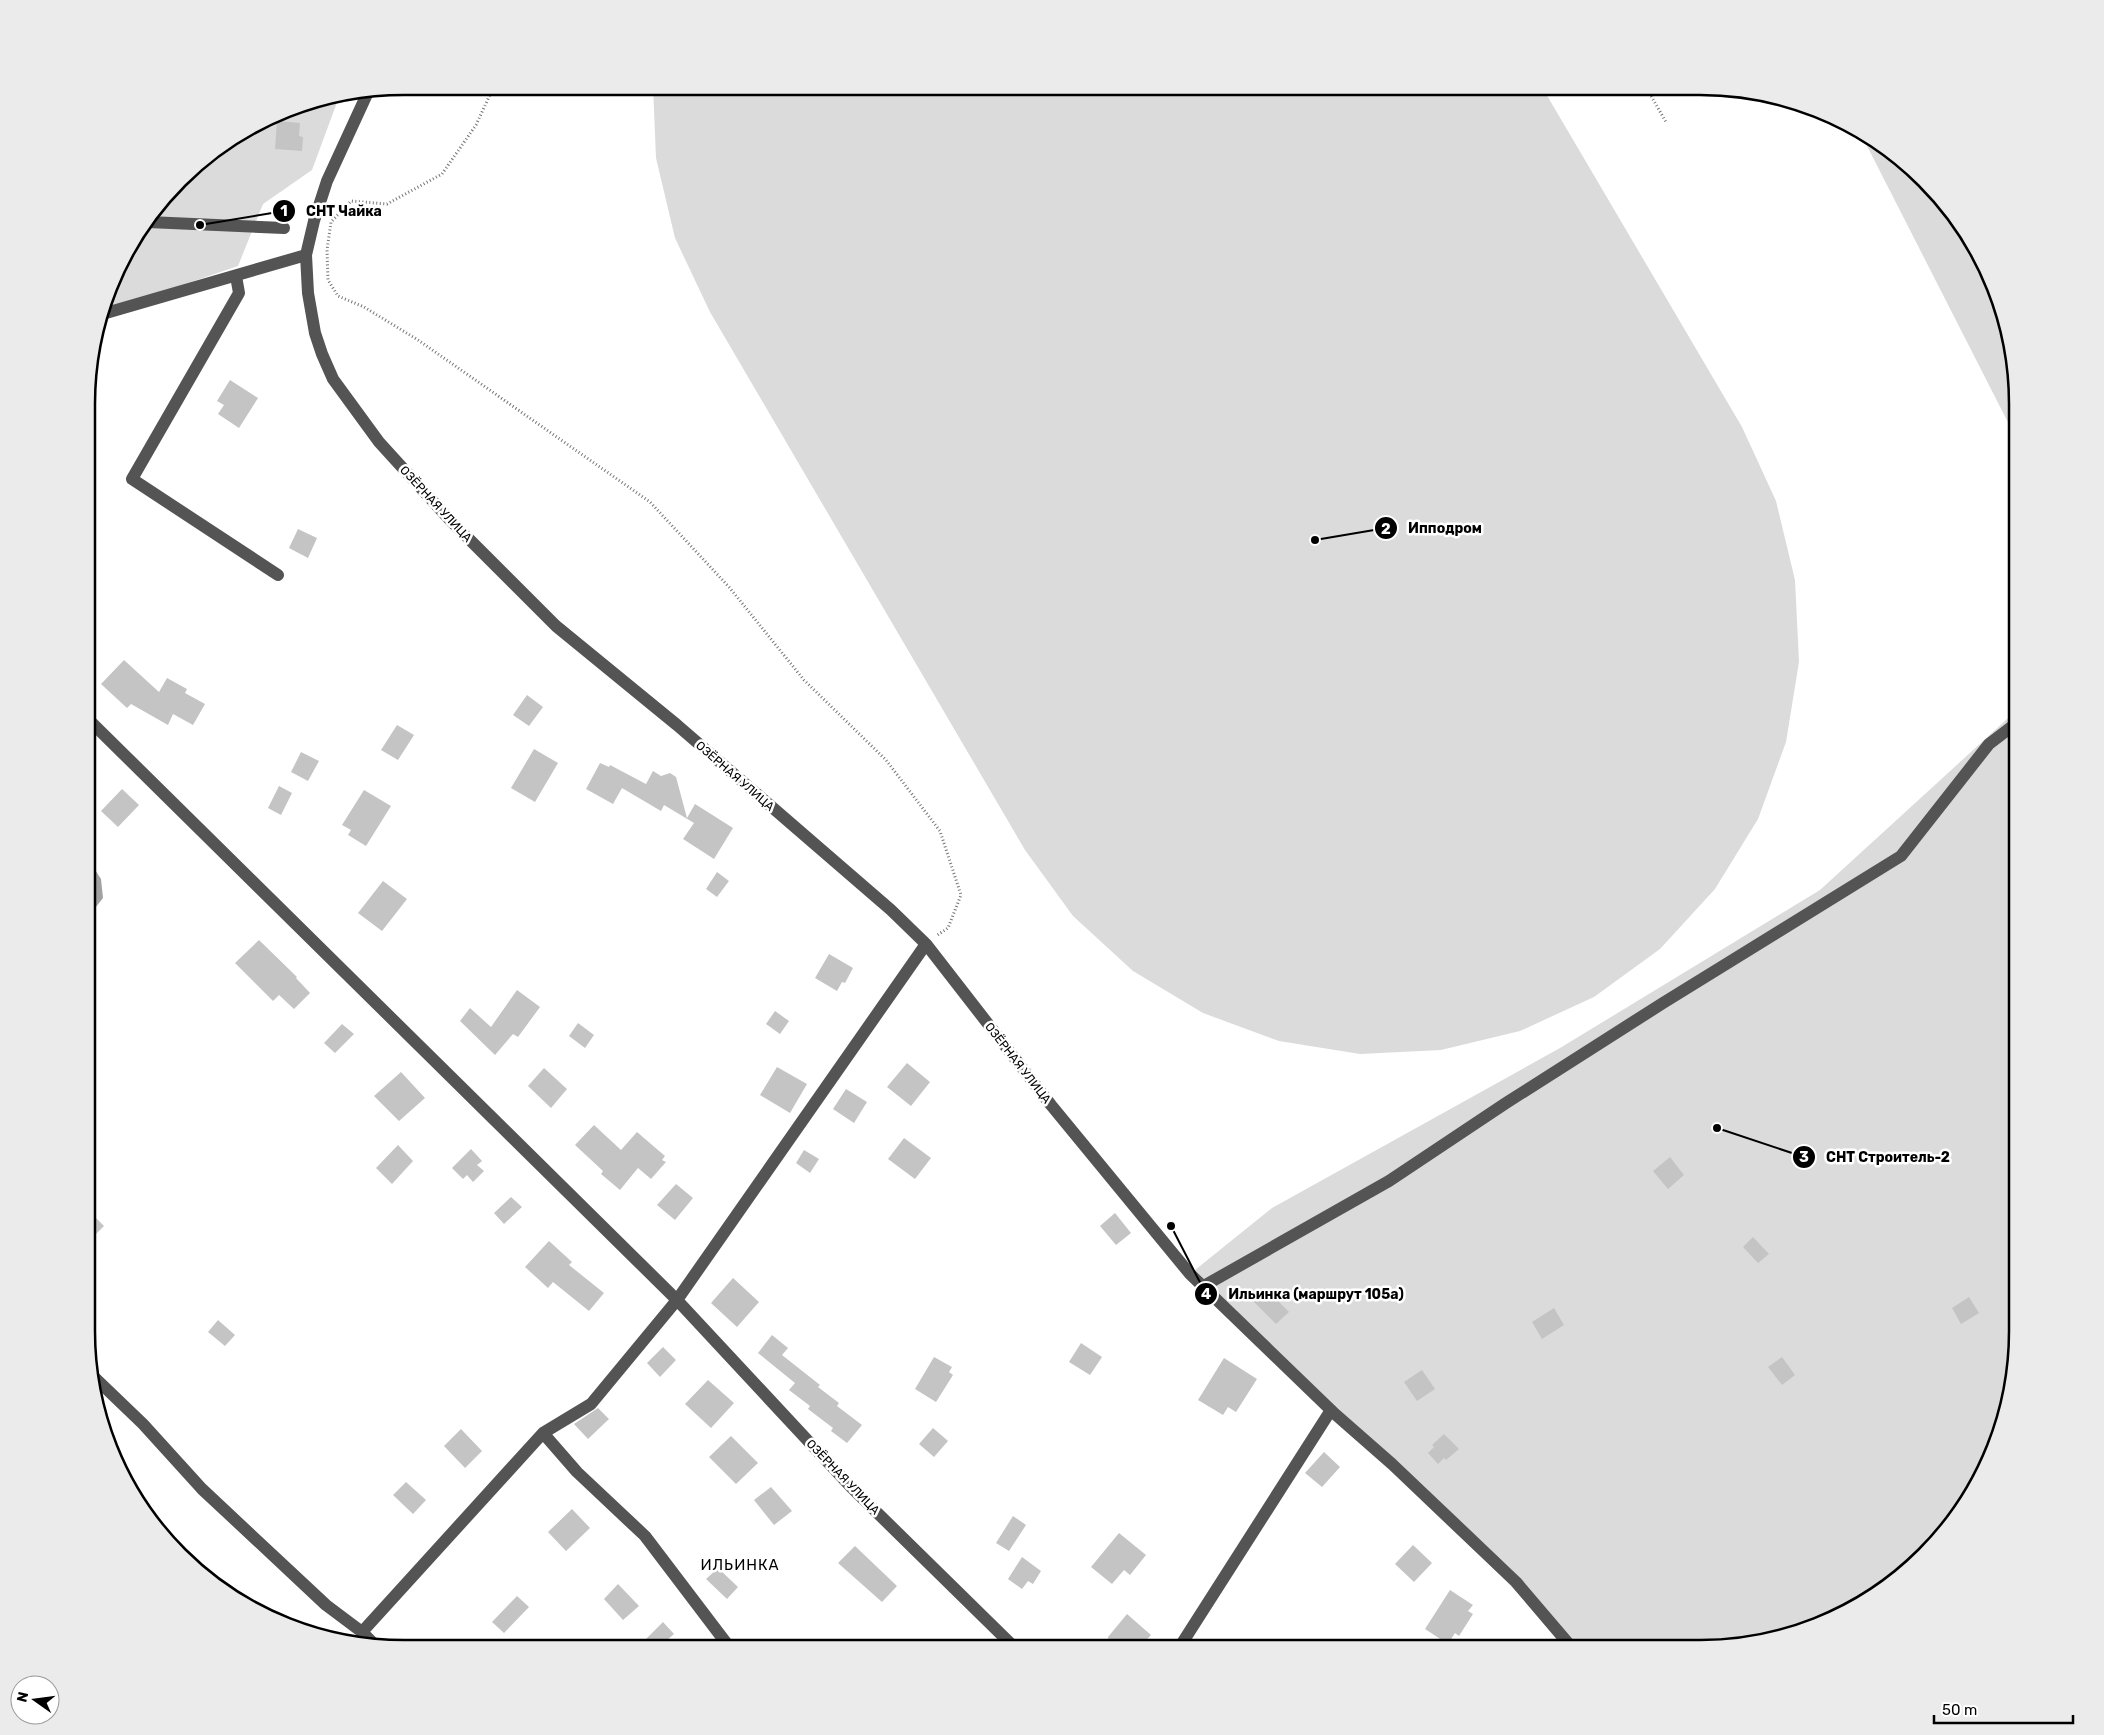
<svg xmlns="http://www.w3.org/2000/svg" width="2104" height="1735" viewBox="0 0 2104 1735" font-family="Rubik,sans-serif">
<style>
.green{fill:#dbdbdb}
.water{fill:#a2a2a2}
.building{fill:#c4c4c4}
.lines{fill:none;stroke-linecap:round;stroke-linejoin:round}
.path{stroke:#767676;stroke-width:3;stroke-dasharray:1 2.5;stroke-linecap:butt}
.minor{stroke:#545454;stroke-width:12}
.labels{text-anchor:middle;stroke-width:5;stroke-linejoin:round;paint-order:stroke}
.street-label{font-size:12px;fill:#000;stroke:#fff}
.quarter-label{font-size:15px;letter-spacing:1px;fill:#000;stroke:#fff}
.rim{fill:none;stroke:#000;stroke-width:2.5}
.leader{fill:none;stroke:#000;stroke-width:2}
.callout-dot{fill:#000;stroke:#fff;stroke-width:2}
.mark-label{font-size:15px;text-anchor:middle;font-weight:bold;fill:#fff}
.callout-label{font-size:14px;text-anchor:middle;font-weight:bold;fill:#000;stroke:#fff;stroke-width:5;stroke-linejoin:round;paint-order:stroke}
</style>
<rect width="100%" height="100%" fill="#fff"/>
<path class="green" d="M653,86L1542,87L1742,427L1776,501L1795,580L1799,662L1786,742L1758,819L1715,889L1660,949L1594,997L1520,1031L1441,1050L1360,1054L1279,1041L1203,1013L1133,971L1073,916L1025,850L710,312L675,238L656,158Z
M339,97L312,170L263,204L238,266L106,311L129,245L195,165L302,103Z
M1863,138L1924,179L1993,282L2018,404V442Z
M2018,709L2017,1352L1985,1471L1925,1555L1822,1624L1700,1649H1576L1190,1274L1272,1208L1560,1048L1820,890Z"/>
<path class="water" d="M88,859L101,879L103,898L88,917Z"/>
<path class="building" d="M277,121L300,123L299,136L303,137L302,151L275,149Z
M230,380L258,398L239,428L218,414L224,405L217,401Z
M298,529L317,538L308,558L289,548Z
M124,660L159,692L167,678L187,689L185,693L205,704L193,725L173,714L168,725L131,704L127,708L101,684Z
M527,695L543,707L529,726L513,715Z
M397,725L414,735L398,760L381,750Z
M534,749L558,763L535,802L511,788Z
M301,752L319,761L308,781L291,772Z
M600,763L609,767L610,765L646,784L653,771L661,776L670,773L676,777L687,818L695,804L733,828L714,859L683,839L694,823L664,805L661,811L622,788L613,804L586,789Z
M279,786L292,793L281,815L268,808Z
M122,789L139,805L118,827L101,811Z
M364,790L391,806L366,846L348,835L351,830L342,825Z
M717,872L729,881L717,897L706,889Z
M383,881L407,899L382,931L358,913Z
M259,940L297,977L296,978L310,993L294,1009L279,995L273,1001L235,963Z
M829,954L853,968L845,983L842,982L837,991L815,978Z
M517,990L540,1007L518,1037L513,1034L495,1055L460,1021L470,1008L491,1027Z
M775,1011L789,1021L780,1034L766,1024Z
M578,1023L594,1035L585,1048L569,1036Z
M342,1024L354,1034L335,1053L324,1043Z
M907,1063L930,1082L911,1106L887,1087Z
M777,1067L807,1084L790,1113L760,1095Z
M544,1068L567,1089L551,1108L528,1086Z
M401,1072L425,1098L399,1121L374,1096Z
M846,1089L867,1102L854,1123L833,1109Z
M594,1125L621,1150L637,1132L665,1156L662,1160L666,1162L651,1179L638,1168L620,1190L601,1174L603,1171L575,1145Z
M904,1138L931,1158L915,1179L888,1159Z
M398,1145L413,1161L392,1184L376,1168Z
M471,1149L482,1161L477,1165L484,1171L473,1182L467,1175L463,1179L452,1168Z
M804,1150L819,1159L810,1173L796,1163Z
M1670,1157L1684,1175L1668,1189L1653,1171Z
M676,1184L693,1198L675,1220L657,1205Z
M511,1197L522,1207L504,1224L494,1213Z
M87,1209L104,1226L87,1243Z
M1115,1213L1131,1233L1116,1245L1100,1226Z
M1753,1237L1769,1254L1758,1263L1743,1247Z
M549,1241L572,1262L569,1265L604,1293L589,1311L553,1282L548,1288L525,1267Z
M733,1278L759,1302L737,1327L711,1303Z
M1267,1290L1289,1312L1276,1324L1254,1302Z
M1969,1297L1979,1313L1961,1324L1952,1308Z
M1554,1308L1564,1325L1542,1339L1532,1322Z
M218,1320L235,1335L225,1346L208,1332Z
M772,1335L788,1348L782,1355L820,1385L818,1387L839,1403L837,1406L862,1425L847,1443L831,1431L833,1428L808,1409L810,1406L789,1390L795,1383L758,1353Z
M1081,1343L1102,1357L1090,1375L1069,1362Z
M663,1347L676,1360L660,1377L647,1363Z
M934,1357L952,1367L949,1372L953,1375L936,1402L915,1389Z
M1782,1357L1795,1375L1782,1385L1768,1367Z
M1224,1358L1257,1379L1236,1412L1228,1407L1223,1415L1198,1400Z
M1422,1370L1435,1389L1417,1401L1404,1382Z
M708,1380L734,1403L711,1428L685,1404Z
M598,1408L609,1419L588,1439L574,1424Z
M933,1428L948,1441L934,1457L919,1444Z
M461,1429L482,1451L465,1468L444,1446Z
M1444,1434L1459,1449L1446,1460L1444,1458L1438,1464L1428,1453L1434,1447L1432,1445Z
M731,1436L758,1463L736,1484L709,1457Z
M1324,1452L1340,1467L1322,1487L1305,1473Z
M406,1482L426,1500L413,1514L393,1495Z
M771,1487L792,1511L774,1525L754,1500Z
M572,1509L590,1528L566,1551L548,1532Z
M1013,1516L1026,1525L1009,1551L996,1543Z
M1119,1533L1146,1555L1130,1575L1124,1570L1112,1584L1091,1567Z
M1413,1545L1432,1563L1414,1582L1395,1564Z
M855,1546L897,1586L882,1602L838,1563Z
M1022,1557L1041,1571L1033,1584L1028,1581L1022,1589L1008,1579Z
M718,1568L738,1587L727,1599L706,1579Z
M618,1584L639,1606L623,1620L604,1599Z
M1450,1590L1473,1605L1468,1611L1473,1614L1459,1636L1455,1633L1448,1644L1425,1629Z
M517,1596L529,1607L504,1633L492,1622Z
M1127,1614L1151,1635L1139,1648H1115L1109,1643L1108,1637Z
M663,1622L674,1634L658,1648H653L645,1640Z"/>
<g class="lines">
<path class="path" d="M494,86L476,125L442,174L387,204L351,201L331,222L327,250L328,280L338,296L364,307L418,340L650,502L729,587L804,680L886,760L940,831L961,895L948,928L936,936
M1646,87L1666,122"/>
<path class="minor" d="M368,92L327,181L314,221L306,255L308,293L315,333L322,354L333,379L379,442L450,520L556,626L677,725L891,910L926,944L1051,1105L1190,1274L1335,1414L1392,1464L1516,1582L1573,1649
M148,222L284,228
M236,276L239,293L132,479L278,575
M106,313L306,255
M88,719L677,1300L851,1487L1015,1648
M1202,1287L1389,1181L1506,1103L1663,1003L1901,856L1989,744L2018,722
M93,1376L143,1424L202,1489L326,1605L362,1632L543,1433
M362,1632L376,1646
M730,1648L645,1536L577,1472L543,1433L591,1404L677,1300L926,944
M1179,1648L1331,1410"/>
</g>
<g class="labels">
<g class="street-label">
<text transform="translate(436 504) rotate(47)" y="4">ОЗЁРНАЯ УЛИЦА</text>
<text transform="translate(735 776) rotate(41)" y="4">ОЗЁРНАЯ УЛИЦА</text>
<text transform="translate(1018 1063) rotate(52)" y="4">ОЗЁРНАЯ УЛИЦА</text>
<text transform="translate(843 1477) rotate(46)" y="4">ОЗЁРНАЯ УЛИЦА</text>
</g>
<g class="quarter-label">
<text x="740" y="1570">ИЛЬИНКА</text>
</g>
</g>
<path d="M0 0H2104V1735H0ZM404 95H1700A309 309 0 0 1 2009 404V1331A309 309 0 0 1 1700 1640H404A309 309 0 0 1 95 1331V404A309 309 0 0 1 404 95Z" fill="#ebebeb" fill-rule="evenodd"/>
<path class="rim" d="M404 95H1700A309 309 0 0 1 2009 404V1331A309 309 0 0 1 1700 1640H404A309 309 0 0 1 95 1331V404A309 309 0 0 1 404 95Z"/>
<path class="leader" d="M200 225L284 211M1315 540L1386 528M1717 1128L1804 1157M1171 1226L1206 1294"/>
<g class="callout-dot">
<circle cx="200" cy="225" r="5"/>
<circle cx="1315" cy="540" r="5"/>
<circle cx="1717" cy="1128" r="5"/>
<circle cx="1171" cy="1226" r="5"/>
<circle cx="284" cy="211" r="12"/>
<circle cx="1386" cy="528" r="12"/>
<circle cx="1804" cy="1157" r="12"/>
<circle cx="1206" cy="1294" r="12"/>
</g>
<g class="mark-label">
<text x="284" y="216">1</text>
<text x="1386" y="534">2</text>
<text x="1804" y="1162">3</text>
<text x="1206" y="1299">4</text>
</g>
<g class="callout-label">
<text x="344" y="216">СНТ Чайка</text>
<text x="1445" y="533">Ипподром</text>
<text x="1888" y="1162">СНТ Строитель-2</text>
<text x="1316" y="1299">Ильинка (маршрут 105а)</text>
</g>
<g transform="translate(35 1700) rotate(284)"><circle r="24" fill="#ffffff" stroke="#999999"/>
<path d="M0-4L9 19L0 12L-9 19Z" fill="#000000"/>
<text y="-8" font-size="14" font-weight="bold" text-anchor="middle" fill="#000000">N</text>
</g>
<path d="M1934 1715v8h139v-8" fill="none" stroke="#000000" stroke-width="2.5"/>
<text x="1942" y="1715" font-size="15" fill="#000000" stroke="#ffffff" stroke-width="4" paint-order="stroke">50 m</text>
</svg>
